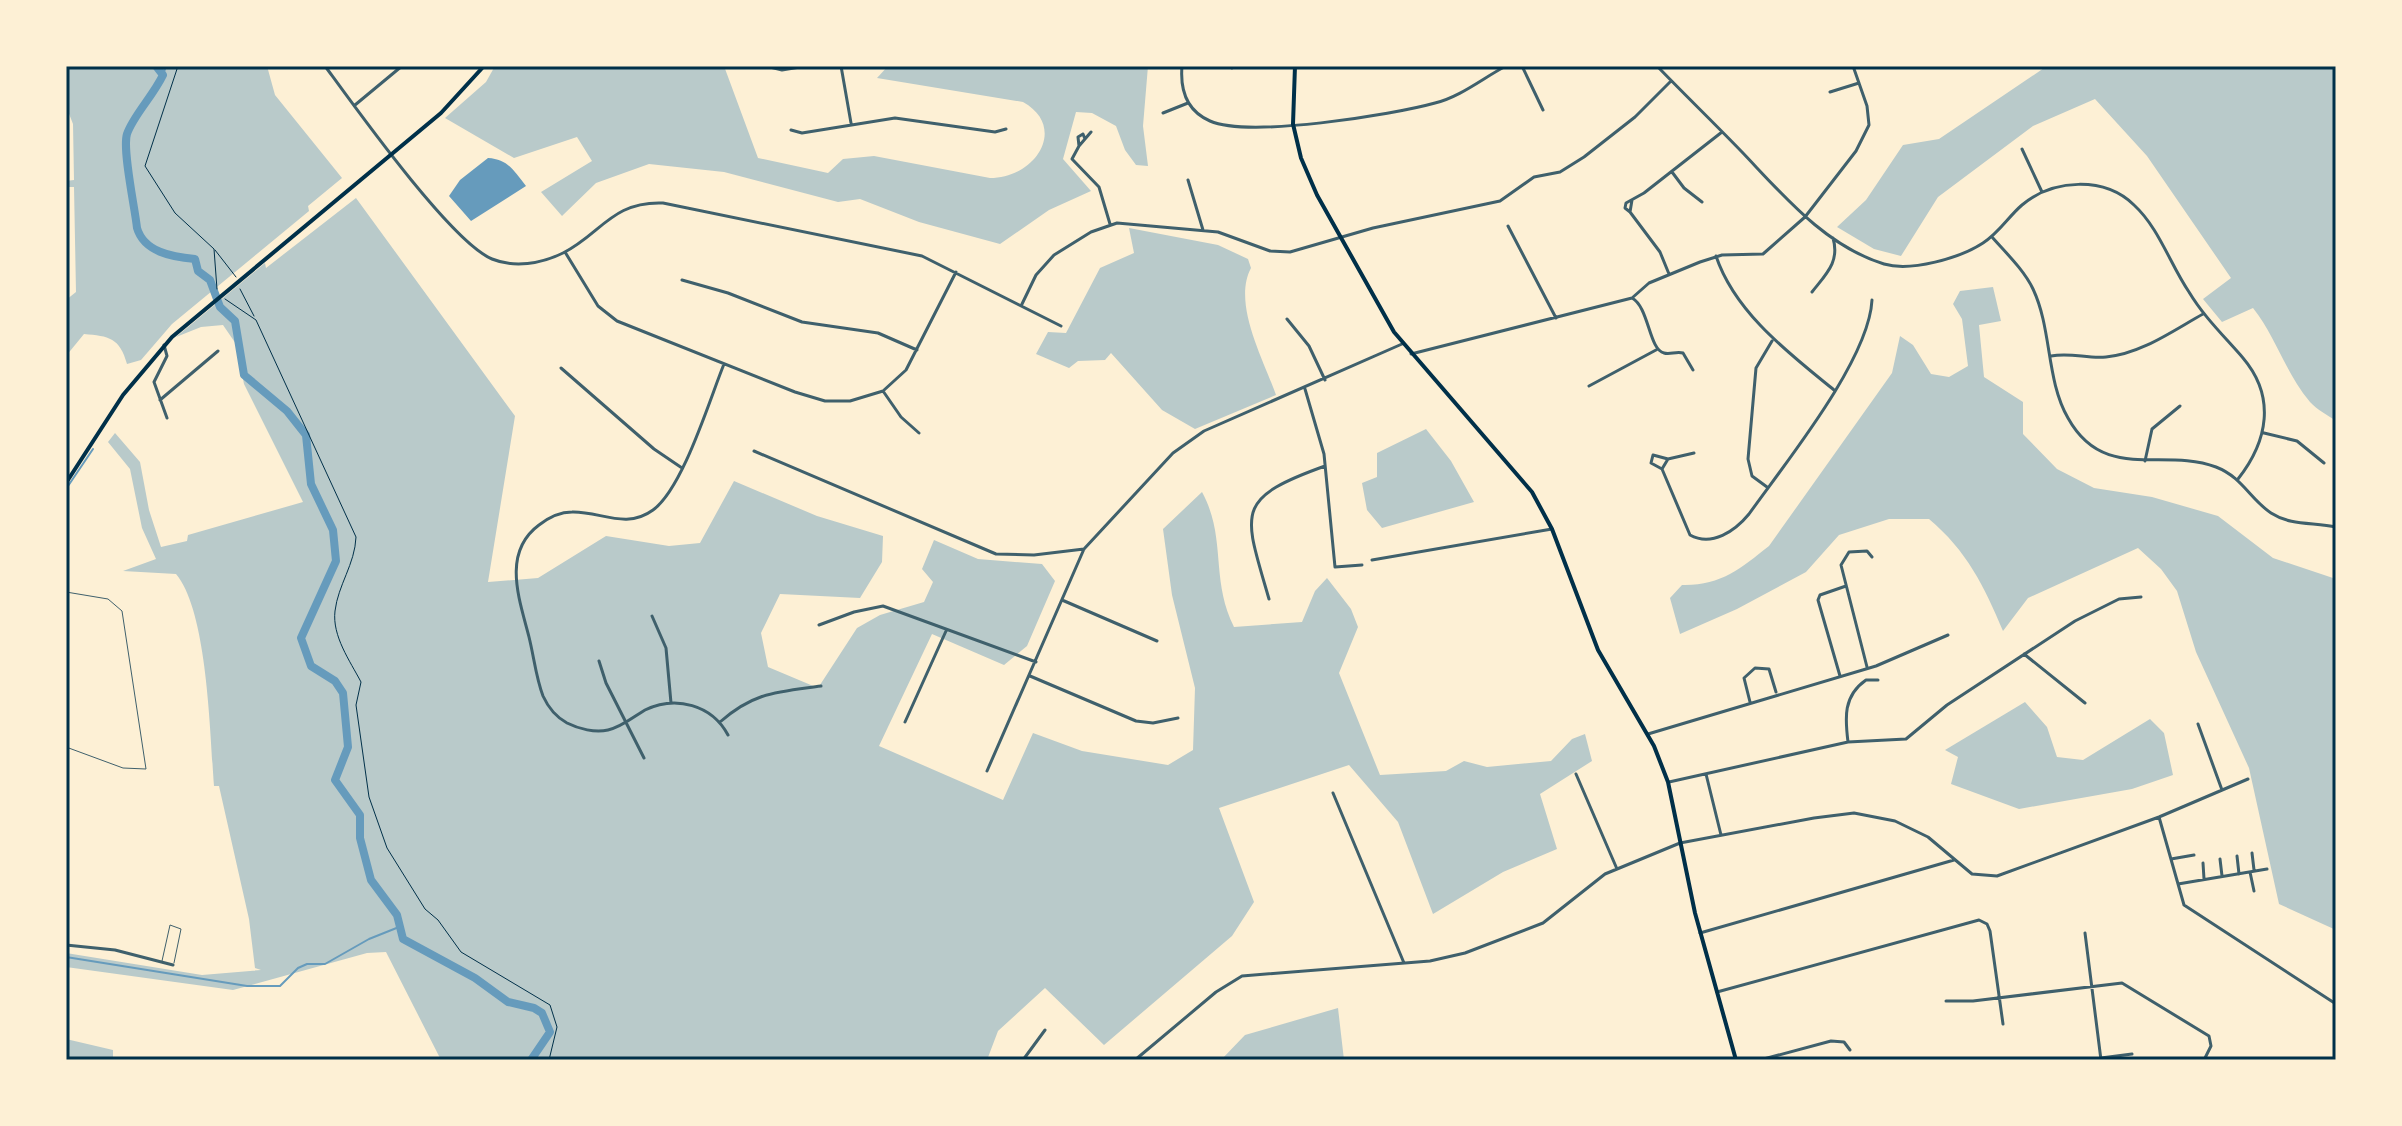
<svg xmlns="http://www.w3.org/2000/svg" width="2402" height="1126" viewBox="0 0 2402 1126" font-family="Barlow,sans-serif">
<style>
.green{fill:#b9caca}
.water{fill:#669bbc}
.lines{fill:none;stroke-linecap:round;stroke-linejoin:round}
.stream{stroke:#669bbc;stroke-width:2}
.river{stroke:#669bbc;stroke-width:8}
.path{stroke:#003049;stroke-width:1}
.service{stroke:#3f606c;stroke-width:1}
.minor{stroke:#3f606c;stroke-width:3}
.secondary{stroke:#003049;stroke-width:4}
.primary{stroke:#003049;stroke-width:4}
.neatline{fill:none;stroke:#003049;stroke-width:3}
</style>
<rect width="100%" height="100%" fill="#fdf0d5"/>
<path class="green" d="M67,66H267L275,95L342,178L308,206L309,211L172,324L141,360L127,364C120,338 109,336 84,334L66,356V300L76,292L74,187H66V181L74,180L73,124L66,106Z
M495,66H724L758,158L828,173L843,159L874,156L990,178C1036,178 1068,127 1023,102L877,78L888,66H1148L1143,126L1148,166L1136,165L1125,150L1116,126L1092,113L1076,112L1063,159L1091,191L1049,210L1000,244L919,222L860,199L838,202L724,172L649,164L596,183L562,216L541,192L592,161L577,137L514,158L445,118L486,82Z
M2047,66H2336V421C2328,415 2317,410 2310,402C2286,374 2276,337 2253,308L2222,322L2203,299L2231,278L2147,156L2095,99L2033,126L1938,197L1901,256L1874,249L1837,227L1866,200L1903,145L1939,139Z
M356,198L515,416L488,582L538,578L606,536L669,546L700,543L734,481L817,516L883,536L882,562L860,598L780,594L761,633L768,667L818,688L857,628L880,615L924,602L933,582L922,569L934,540L978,559L1042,564L1055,581L1027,646L1004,665L932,634L879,746L1003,800L1033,733L1082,751L1168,765L1193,750L1195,688L1172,595L1163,529L1202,492C1227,538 1210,579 1234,627L1302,622L1315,591L1327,578L1351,609L1358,627L1339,673L1380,775L1446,771L1464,761L1487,767L1551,761L1572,739L1585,734L1592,761L1540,794L1557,849L1503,872L1433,914L1398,822L1349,765L1219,808L1254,902L1232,936L1104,1045L1045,988L998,1031L987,1060H441L386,952L367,953L233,990L66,967V953L202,975L261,970L255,968L249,919L219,786H214C210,736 208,612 176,574L123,571L156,559L142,528L130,469L108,442L115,433L140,462L149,510L161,547L187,541L188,535L303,502L244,384L236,344L223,325L201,327L176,337L265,263L266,268Z
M1129,228L1218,245L1248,259L1251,268C1232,304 1264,360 1276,395L1195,429L1162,410L1111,353L1105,360L1078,361L1069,368L1036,354L1048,332L1066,333L1100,268L1134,253Z
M1993,287L2001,321L1979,325L1984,377L2023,402V434L2057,469L2094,488L2152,497L2218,516L2273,558L2336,579V930L2279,904L2249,768L2196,652L2177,591L2161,569L2138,548L2028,598L2003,631C1984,586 1967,551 1929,519H1889L1839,535L1806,572L1737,609L1680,634L1670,598L1682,585C1720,586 1740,569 1769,546L1892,373L1900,336L1913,345L1931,374L1949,377L1968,366L1962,319L1953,304L1960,291Z
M1426,429L1451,461L1474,502L1382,528L1367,510L1362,483L1377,477V453Z
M2025,702L2047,727L2057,757L2083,760L2150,719L2164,733L2173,775L2132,789L2019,809L1951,784L1958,757L1945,750Z
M1338,1008L1344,1060H1221L1245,1035Z
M66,1039L113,1050V1060H66Z"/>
<path class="water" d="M488,158C508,159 514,171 526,186L471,221L449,196L460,180Z"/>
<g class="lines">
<path class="stream" d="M157,66L158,69
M163,75L166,66
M66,489L93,449
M66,957L247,986H280L298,968L307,964H325L369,939L399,927"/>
<path class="river" d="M156,66L163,75C153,96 133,116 127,134C122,149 135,208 137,228C144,252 172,257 195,259L198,271L210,280L220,307L235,321L244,375L287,411L306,435L311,484L333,530L336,561L301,638L311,666L335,681L343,693L348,747L335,780L360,815V838L371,880L397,915L403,939L475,978L508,1002L534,1008L542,1013L550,1032L531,1060"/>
<path class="path" d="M178,66L145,166L175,213L214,249L217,289
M215,250L236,277
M240,289L254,316
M225,299L256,320L356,537C355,564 338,585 335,611C332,636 350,661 361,682L356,705L369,797L387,848L425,909L438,920L461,952L550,1005L557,1027L549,1060"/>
<path class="service" d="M66,592L108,599L122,611L146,769L123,768L66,747
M162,961L170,925L181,929L174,963"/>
<path class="minor" d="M325,66C355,107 451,242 492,259C514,268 541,264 563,253C601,234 612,201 663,203L922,256L1061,326
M766,66L782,70L806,66
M841,66L851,123
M1182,66C1180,90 1187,111 1210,121C1249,138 1392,115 1435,103C1460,97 1483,78 1506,66
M1229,66L1232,68
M1522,66L1543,110
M1657,66C1685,95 1714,123 1742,152C1783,195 1825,246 1884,264C1911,272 1960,258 1983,243C1999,233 2008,217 2022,205C2053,179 2104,176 2134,205C2159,228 2170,264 2189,292C2204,317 2224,336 2243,358C2276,397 2268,441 2238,479
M1830,92L1859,83
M355,105L402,66
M1163,113L1188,103
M791,130L802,133L895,118L995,132L1006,129
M1085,139L1091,132
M1079,146L1085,139L1083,134L1078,137L1079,146L1072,159L1099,187L1110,224
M2022,149L2042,192
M1672,172L1684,188L1702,202
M1188,180L1203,230
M1632,200L1630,212L1660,252L1669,274
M1630,212L1625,208L1626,203L1644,193L1722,132
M1508,226L1556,318
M1992,237C2006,253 2024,270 2033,289C2052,329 2046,380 2068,418C2104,483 2163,447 2216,467C2242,477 2250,499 2271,513C2291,526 2314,522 2336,527
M565,252L598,306L617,321L795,392L825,401H850L883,391L906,370L956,272
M1716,256C1735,313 1790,354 1834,390
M682,280L728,293L802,322L878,333L917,350
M1812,292C1826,274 1840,262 1833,238
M1632,298C1649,307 1649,350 1664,353C1670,355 1676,351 1683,353L1693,370
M1022,304L1036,275L1054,255L1091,232L1117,223L1218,232L1270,251L1290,252L1373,228L1500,201L1534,177L1560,172L1584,157L1635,117L1670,82
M1287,319L1309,346L1325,380
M164,345L167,356L154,382L167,418
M1411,354L1632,298L1649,283L1700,262L1722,255L1763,254L1805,217L1856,151L1869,125L1867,106L1853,66
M2051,356C2071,352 2087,359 2106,357C2141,354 2174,330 2203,314
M724,364C709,401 683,488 653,510C626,530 600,511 572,512C559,512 548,518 539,525C501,553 520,601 529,637C534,657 536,678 543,696C548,707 556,717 567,723C579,729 595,733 608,730C622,727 633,717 645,710C676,695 712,705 728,735
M561,368L654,449L682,468
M1589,386L1656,350
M1305,389L1324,454L1335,567L1362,565
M883,391L901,417L919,433
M160,400L218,351
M2264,433L2297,441L2324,463
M754,451L996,554L1034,555L1084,549
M1668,459L1662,469L1690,535C1712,547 1735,531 1749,514C1786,462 1869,360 1872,300
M2145,461L2152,429L2180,406
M1662,469L1651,463L1653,455L1668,459L1694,453
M1767,487L1752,476L1748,459L1756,368L1772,341
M1372,560L1552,529
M1269,599C1244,512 1233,499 1325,466
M1062,600L1157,641
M652,616L666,648L671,703
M819,625L854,612L883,606L1036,662
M2024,654L2085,703
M599,661L606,683L644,758
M1867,667L1841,565L1849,552L1867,551L1872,557
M1030,676L1136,721L1153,723L1178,718
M1840,676L1818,600L1820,595L1846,586
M1750,702L1744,678L1755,668L1769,669L1776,692
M720,722C754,692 777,692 821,686
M905,722L946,631
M2198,724L2222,790
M1648,734L1876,666L1948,635
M1848,742C1845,718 1843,696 1866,680H1878
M987,771L1084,549L1173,453L1204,431L1402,344
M1576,774L1617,869
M1706,774L1721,835
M1669,782L1848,742L1906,739L1947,705L2075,621L2119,599L2141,597
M1333,793L1404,963
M2159,817L2184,905L2336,1004
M2252,853L2254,870
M2237,856L2239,874
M2171,859L2194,855
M2220,859L2222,876
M2203,863L2204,879
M2250,872L2254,891
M2178,884L2267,869
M1700,933L1954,860
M2085,933L2101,1060
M66,945L115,950L173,965
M1717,992L1979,920L1987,924L1990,931L2003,1024
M1946,1001H1973L2122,983L2209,1036L2211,1046L2204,1060
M2101,1058L2132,1054
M1023,1060L1045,1030
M1135,1060L1216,992L1242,976L1430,961L1465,953L1543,923L1605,874L1680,843L1814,818L1854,813L1895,821L1928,837L1972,874L1997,876L2159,817L2248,779
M1760,1060L1831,1041L1844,1042L1850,1050"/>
<path class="secondary" d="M66,483L123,395L172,337L441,113L484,66"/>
<path class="primary" d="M1295,66L1293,124L1301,158L1317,195L1394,332L1532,492L1552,529L1598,650L1654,746L1668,782L1695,913L1736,1060"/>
</g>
<rect width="2402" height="1126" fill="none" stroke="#fdf0d5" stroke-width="136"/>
<rect x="68" y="68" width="2266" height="990" class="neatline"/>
</svg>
